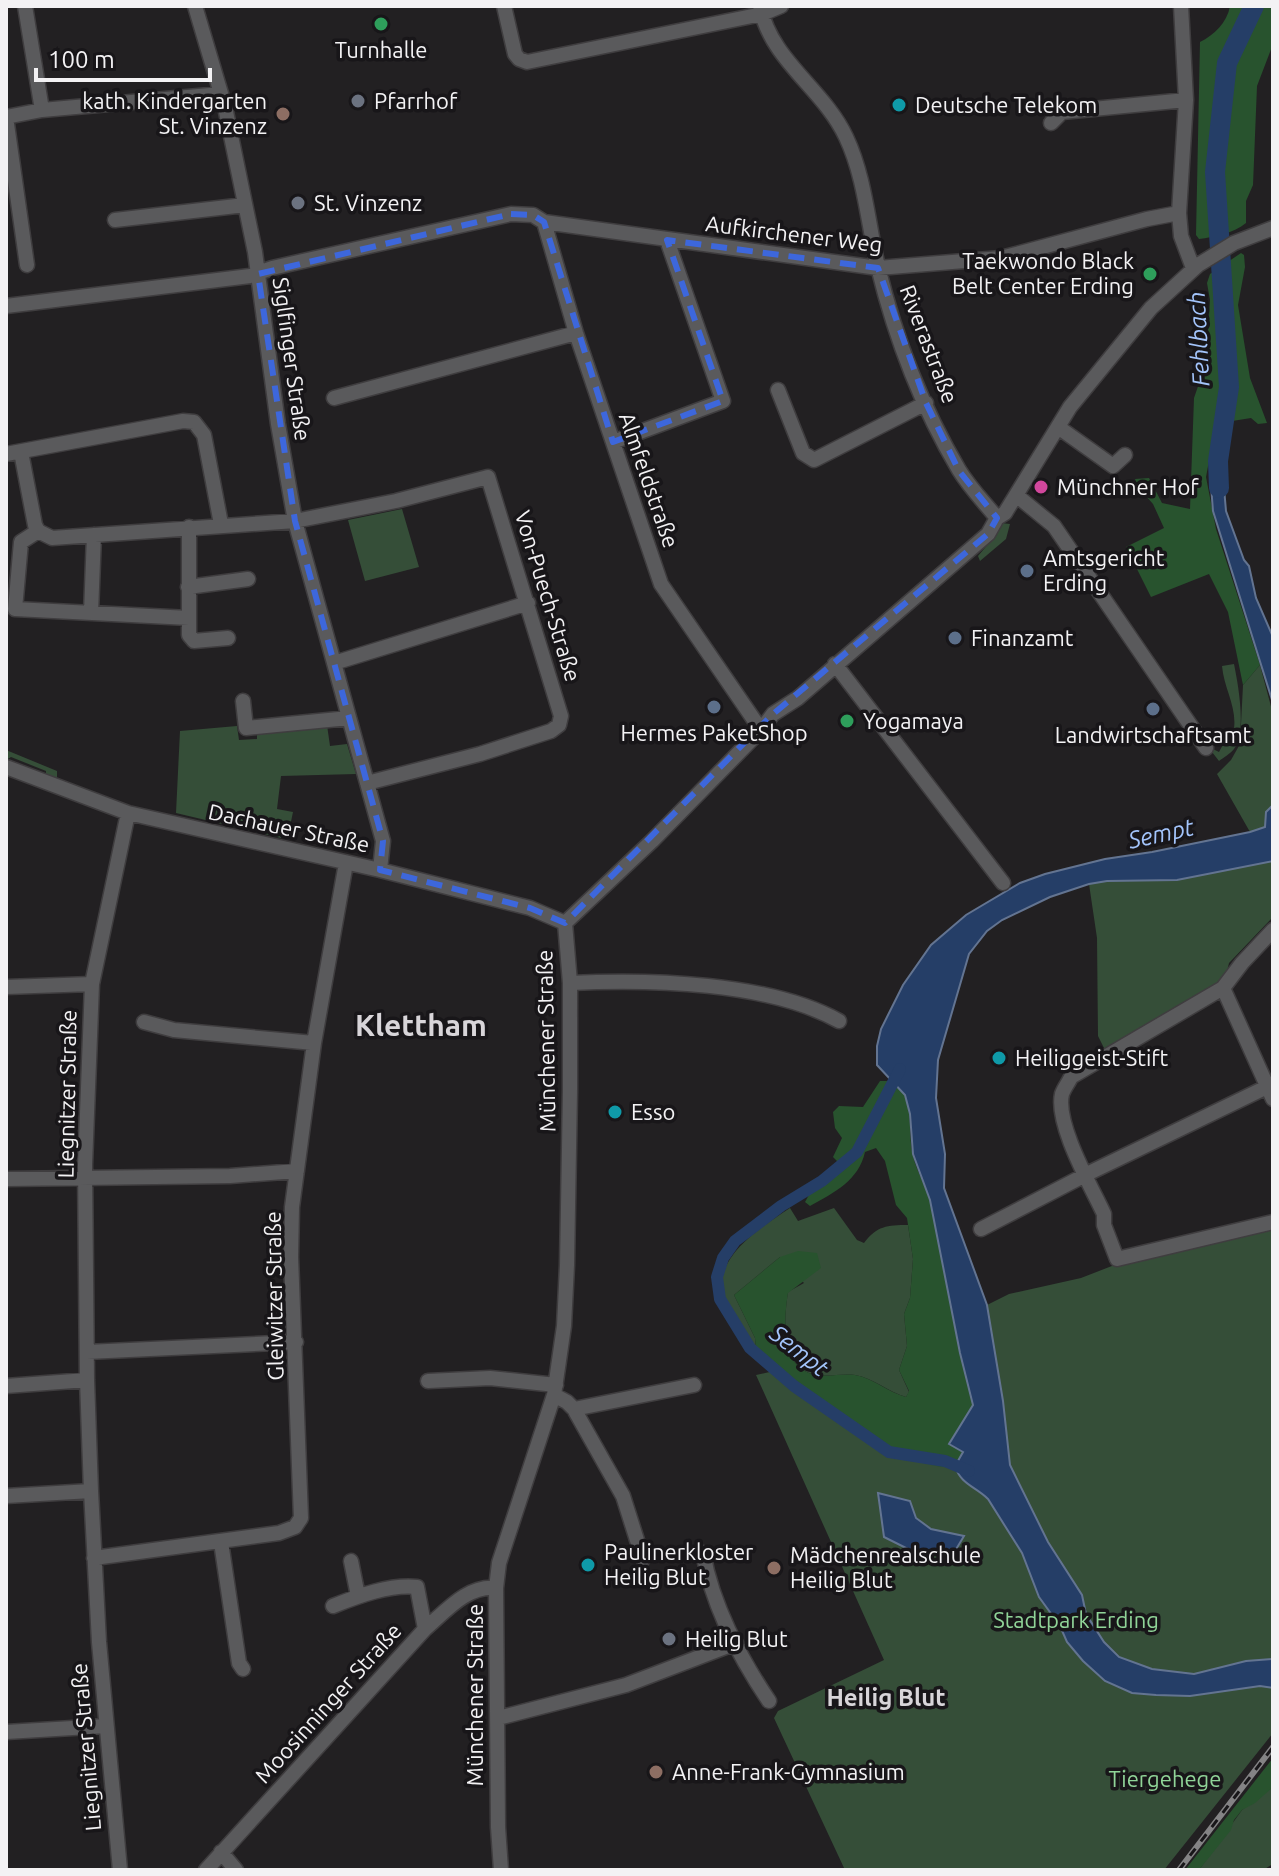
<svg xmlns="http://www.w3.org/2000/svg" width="1279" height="1876" viewBox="0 0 1279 1876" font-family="Ubuntu,sans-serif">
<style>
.green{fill:#354e38}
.forest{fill:#28532e}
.water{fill:#253e67;stroke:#637491;stroke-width:2}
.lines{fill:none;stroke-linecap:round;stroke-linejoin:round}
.canal{stroke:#253e67;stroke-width:12}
.river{stroke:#253e67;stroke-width:20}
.minor-casing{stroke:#3f3d3f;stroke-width:17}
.minor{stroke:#5a5a5c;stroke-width:14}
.rail-casing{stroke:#848385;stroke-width:6}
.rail{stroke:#181619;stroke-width:3;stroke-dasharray:9;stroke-linecap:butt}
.marked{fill:none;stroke:#3d67dc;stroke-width:6;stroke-dasharray:16 10;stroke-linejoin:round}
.leisure-dot{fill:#2e9e5b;stroke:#181619;stroke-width:3}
.worship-dot{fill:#6b7280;stroke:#181619;stroke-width:3}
.culture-dot{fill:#0f9aa8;stroke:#181619;stroke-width:3}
.education-dot{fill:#8d6e63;stroke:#181619;stroke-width:3}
.hotel-dot{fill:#d1479c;stroke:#181619;stroke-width:3}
.service-dot{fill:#5c6f8a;stroke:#181619;stroke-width:3}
.labels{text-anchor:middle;stroke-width:7;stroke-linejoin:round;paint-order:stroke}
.poi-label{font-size:22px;fill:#f3f2f4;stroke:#181619;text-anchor:start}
.street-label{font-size:22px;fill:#f3f2f4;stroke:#181619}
.park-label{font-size:22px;fill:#90d498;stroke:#181619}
.water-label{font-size:24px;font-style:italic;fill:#a3c4fb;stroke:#181619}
.neighbourhood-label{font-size:24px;font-weight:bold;fill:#d8d5d9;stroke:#181619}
.district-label{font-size:30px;font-weight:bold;fill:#d8d5d9;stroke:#181619}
</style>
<rect width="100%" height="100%" fill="#222022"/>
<path class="green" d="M402,509L419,567L365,581L348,520Z
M1001,523L1010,524L1006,539L980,561L978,556L994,537Z
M1234,664C1238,684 1247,731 1234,749C1231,753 1223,758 1219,761L1212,752L1213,749L1219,752L1227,737L1233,734C1239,709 1224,690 1222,666Z
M1260,665L1273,714V805L1266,812L1265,827L1250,832L1217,774L1231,760L1240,744L1243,685Z
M327,725L330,746L347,744L356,774L281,776L277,809L293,812L288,836L282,835L281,838L176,813L180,731L237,726L239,740L257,739V732Z
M6,750L57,771V778L46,776V771L11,757L6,760Z
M1273,861V917L1229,963L1224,984L1107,1054L1098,1036L1097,938L1089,884L1107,881L1177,880Z
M790,1208L798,1221L834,1208L857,1240L864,1243C877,1226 887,1225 908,1225L913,1259L910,1298L904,1314L907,1346L899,1370L909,1392L906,1397C889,1392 873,1378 855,1375C841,1373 826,1378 812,1374C780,1366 784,1317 788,1292L804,1283L780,1257L734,1295L755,1338L756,1351C745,1342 738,1327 732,1315C727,1304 720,1291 722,1279C727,1248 766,1224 790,1208Z
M1273,1227V1733L1164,1870H845L774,1718L778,1711L884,1660L756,1375L774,1371L890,1456L915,1461L952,1315L987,1305L1009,1294L1081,1278L1117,1264Z
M1273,1786V1864L1263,1870H1199L1242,1810Z"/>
<path class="forest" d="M1230,6H1273V44L1257,86L1253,185L1246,201V223C1234,233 1214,237 1199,239L1196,235L1200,42C1214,35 1227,23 1230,6Z
M1241,253L1244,255L1245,267L1238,305L1250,378L1267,423L1258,424L1251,418L1226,422L1223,461H1209L1206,477L1216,529L1260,665L1243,685L1228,612L1209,574L1151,597L1126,547L1164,528L1153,504L1138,487L1135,479L1149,478L1162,503L1190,509L1194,398L1206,363L1210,300L1207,283L1210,274Z
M880,1081H894C916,1101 907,1130 913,1156C917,1172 926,1186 930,1202C948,1268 956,1338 974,1405L950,1444L963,1452L955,1466L941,1467L890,1456L763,1364L756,1351L755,1338L734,1295L780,1257L798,1251L817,1253L821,1268L788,1293C784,1318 780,1366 812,1374C826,1378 841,1373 855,1375C873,1378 888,1392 906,1397L909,1391L899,1370L907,1346L904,1314L910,1298L913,1259L907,1218L896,1205L885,1161L876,1148L865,1152C859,1180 834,1193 810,1206L805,1202L810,1193L843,1167L833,1157L842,1138L835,1128L833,1112L839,1106L863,1107Z
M1273,1758V1787L1255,1803L1242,1810L1234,1820L1231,1830L1199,1870H1185Z"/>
<path class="water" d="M1218,461L1222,465L1226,511L1244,560L1249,566L1256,598L1273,637V703L1213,511L1210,473Z
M1273,805V861L1177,880L1107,881L1089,884L1050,897L1002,920L987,931L969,954L938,1060L936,1098L945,1154L944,1188L987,1305L1003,1401L1010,1465L1048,1542L1082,1595L1086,1614L1104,1642L1119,1657L1152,1669L1194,1674L1246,1661L1273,1659V1688L1260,1686L1190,1696L1156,1695L1132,1693L1105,1681L1083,1661L1067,1642L1060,1626L1039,1597L1022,1553L988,1499C975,1486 961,1485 955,1466L963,1452L949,1444L973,1405L960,1353L930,1200L913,1154L910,1114L905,1095L877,1065V1046L881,1029L903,985L931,945L966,915L1020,883L1045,874L1105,859L1152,852L1250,832L1265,827L1266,812Z
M878,1493L910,1501L916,1518L931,1529L964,1536L955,1551L922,1556L884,1537Z"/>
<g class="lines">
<path class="canal" d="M900,1069L857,1152L822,1181L781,1206L735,1241L723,1258L717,1277L720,1299L750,1348L794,1386L889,1452L945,1461L969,1471"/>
<path class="river" d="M1219,488L1218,461L1229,387L1215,172L1227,63L1254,6"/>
<g class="minor-casing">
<path id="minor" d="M25,6L42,110
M195,6L225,107L255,252L278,424L295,521L383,841L380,870
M504,6L515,54L519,59L527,62L762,14L781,6
M760,6C771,61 823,88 846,137C865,177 868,224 878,267C895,337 923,409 959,470C970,488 984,502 997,518
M1181,6L1186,100L1179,213L1181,236L1193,268
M6,117L42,110L221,94
M6,117L27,265
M1051,123L1062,112L1186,100
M115,220L245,205
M544,222L576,333L661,584L761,730
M6,306L250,276L272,268L511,214L533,215L544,222L878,268L1001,258L1147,219L1179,213
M778,390L803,453L814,460L926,403
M334,398L576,333
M1058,427L1113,466L1125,455
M613,442L723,401L667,240
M21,452L35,525L38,531L52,538L295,521L396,501L488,477L561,716L559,725L551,731L480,754L367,783
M6,454L183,421L194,422L204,435L221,524
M1016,495L1054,526L1206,748
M38,531L21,542L15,609L189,618V527
M188,587L248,579
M91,613L94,535
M189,618V635L194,641L228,638
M334,663L528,603
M835,664L1003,883
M243,701L246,728L349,718
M6,767L128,813L380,870L530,908L565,923
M565,923L652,841L761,730L773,714L798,698L988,534L997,518L1005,513L1070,407L1151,308L1198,265L1234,243L1273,228
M1273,930L1242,963L1223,988L1071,1077C1069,1082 1064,1088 1062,1094C1055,1124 1091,1186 1104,1214V1225L1117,1259L1273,1222
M570,983C649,979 769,982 839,1021
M6,987L92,984
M1223,988L1273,1099
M144,1022L174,1030L314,1043
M6,1179L230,1176L297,1171
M981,1229L1091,1172L1273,1084
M87,1352L296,1342
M428,1381L490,1378L556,1385
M6,1386L87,1380
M554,1395L567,1402L574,1409L623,1496L643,1559
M574,1409L694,1385
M6,1496L91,1491
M221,1542L239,1663L243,1669
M703,1553C712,1604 740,1658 769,1701
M94,1558L279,1533L295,1527L301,1518L291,1257L292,1207L314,1043L346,863
M351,1561L358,1596
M333,1606C358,1596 390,1584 417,1587L425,1629
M498,1718L626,1685L736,1643
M6,1732L106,1726
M221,1852L236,1870
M120,1870L99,1642L91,1491L87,1380L85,1165L92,984L128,813
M206,1870L425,1629C446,1611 467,1585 496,1588
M501,1870L498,1827L496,1588L499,1563L554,1395L564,1326L567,1265L570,1090V983L565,923"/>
</g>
<use href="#minor" class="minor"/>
<g class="rail-casing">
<path id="rail" d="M1179,1870L1273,1747"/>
</g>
<use href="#rail" class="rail"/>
</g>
<path class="marked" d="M511,214L533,215L544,222L613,442L723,401L667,240L878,268L926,403L959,471L997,518L988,534L773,714L565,923L530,908L380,870L383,841L295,521L258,274Z"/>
<g class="leisure-dot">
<circle cx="381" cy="24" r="8"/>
<circle cx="1150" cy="274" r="8"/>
<circle cx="847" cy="721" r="8"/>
</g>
<g class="worship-dot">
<circle cx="358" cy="101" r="8"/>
<circle cx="298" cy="203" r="8"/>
<circle cx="669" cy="1639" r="8"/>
</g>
<g class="culture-dot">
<circle cx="899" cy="105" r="8"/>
<circle cx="999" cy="1058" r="8"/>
<circle cx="615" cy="1112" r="8"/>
<circle cx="588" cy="1565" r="8"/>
</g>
<g class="education-dot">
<circle cx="283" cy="114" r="8"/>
<circle cx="774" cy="1568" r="8"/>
<circle cx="656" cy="1772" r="8"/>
</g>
<circle class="hotel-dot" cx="1041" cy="487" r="8"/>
<g class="service-dot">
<circle cx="1027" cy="571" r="8"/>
<circle cx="955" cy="638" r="8"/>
<circle cx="714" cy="707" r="8"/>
<circle cx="1153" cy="709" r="8"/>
</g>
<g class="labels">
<g class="poi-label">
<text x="381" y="58" text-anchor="middle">Turnhalle</text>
<text x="267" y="109" text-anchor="end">kath. Kindergarten<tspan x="267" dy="25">St. Vinzenz</tspan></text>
<text x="374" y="109">Pfarrhof</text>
<text x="915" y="113">Deutsche Telekom</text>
<text x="314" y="211">St. Vinzenz</text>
<text x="1134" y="269" text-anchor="end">Taekwondo Black<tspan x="1134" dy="25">Belt Center Erding</tspan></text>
<text x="1057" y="495">Münchner Hof</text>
<text x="1043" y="566">Amtsgericht<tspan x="1043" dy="25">Erding</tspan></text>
<text x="971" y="646">Finanzamt</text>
<text x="863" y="729">Yogamaya</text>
<text x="714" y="741" text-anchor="middle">Hermes PaketShop</text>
<text x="1153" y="743" text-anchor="middle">Landwirtschaftsamt</text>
<text x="1015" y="1066">Heiliggeist-Stift</text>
<text x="631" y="1120">Esso</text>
<text x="604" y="1560">Paulinerkloster<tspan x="604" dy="25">Heilig Blut</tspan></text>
<text x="790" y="1563">Mädchenrealschule<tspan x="790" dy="25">Heilig Blut</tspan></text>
<text x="685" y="1647">Heilig Blut</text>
<text x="672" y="1780">Anne-Frank-Gymnasium</text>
</g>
<g class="street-label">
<text transform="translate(794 234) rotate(7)" y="8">Aufkirchener Weg</text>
<text transform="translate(929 344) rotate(69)" y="8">Riverastraße</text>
<text transform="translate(292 359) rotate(82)" y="8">Siglfinger Straße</text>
<text transform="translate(649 480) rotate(71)" y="8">Almfeldstraße</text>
<text transform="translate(548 596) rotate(73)" y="8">Von-Puech-Straße</text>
<text transform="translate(289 828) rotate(12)" y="8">Dachauer Straße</text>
<text transform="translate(546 1041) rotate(-91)" y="8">Münchener Straße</text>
<text transform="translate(67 1094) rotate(-89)" y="8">Liegnitzer Straße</text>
<text transform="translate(274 1296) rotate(-91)" y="8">Gleiwitzer Straße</text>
<text transform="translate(475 1695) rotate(-90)" y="8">Münchener Straße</text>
<text transform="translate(328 1703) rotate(-48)" y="8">Moosinninger Straße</text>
<text transform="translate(86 1747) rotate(-95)" y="8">Liegnitzer Straße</text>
</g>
<g class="park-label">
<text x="1076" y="1628">Stadtpark Erding</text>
<text x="1165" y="1787">Tiergehege</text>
</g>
<g class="water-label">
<text transform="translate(1199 339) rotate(-93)" y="8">Fehlbach</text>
<text transform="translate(1161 834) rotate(-12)" y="8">Sempt</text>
<text transform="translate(799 1351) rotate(38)" y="8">Sempt</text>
</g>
<g class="neighbourhood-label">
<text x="886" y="1706">Heilig Blut</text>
</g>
<g class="district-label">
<text x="421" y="1036">Klettham</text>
</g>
</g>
<rect width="1279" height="1876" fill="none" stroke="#f3f2f4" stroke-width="16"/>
<path d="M36 68v12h174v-12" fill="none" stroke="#f3f2f4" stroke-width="4"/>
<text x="48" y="68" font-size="24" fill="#f3f2f4" stroke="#181619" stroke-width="6" paint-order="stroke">100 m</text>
</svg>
